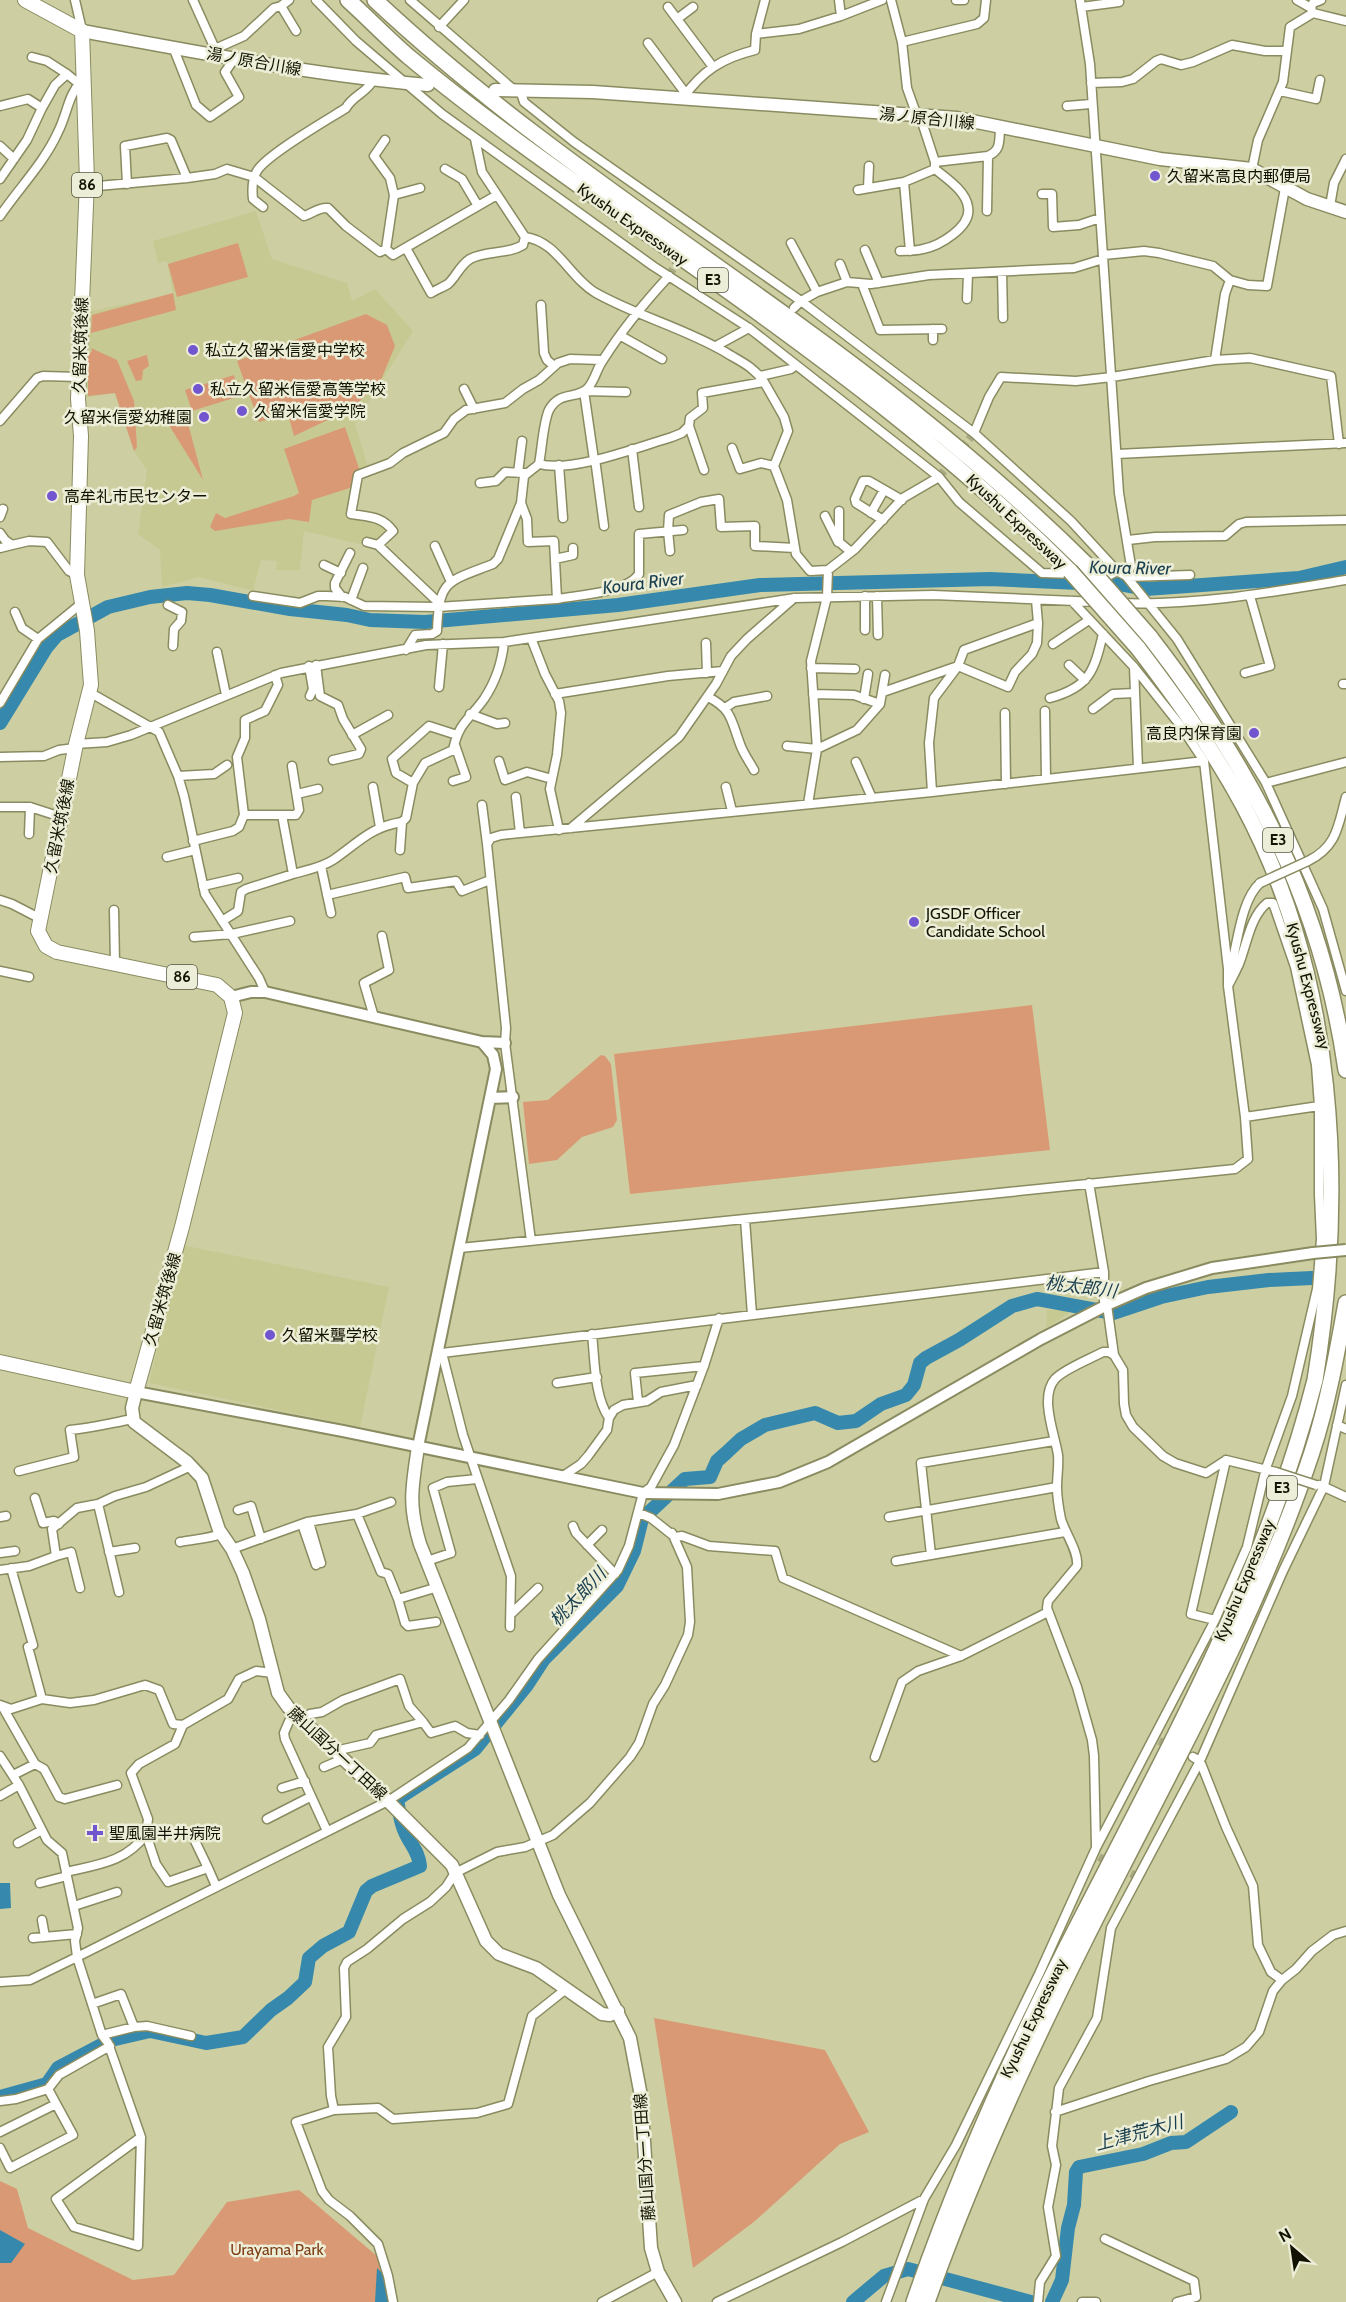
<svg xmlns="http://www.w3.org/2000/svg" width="1346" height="2302" viewBox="0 0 1346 2302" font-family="Cabin,'Noto Sans JP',sans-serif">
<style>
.built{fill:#c7c993}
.green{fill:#d99975}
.water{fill:#3689ac}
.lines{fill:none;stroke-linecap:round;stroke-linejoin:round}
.river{stroke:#3689ac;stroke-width:14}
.minor-tunnel{stroke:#a8a982;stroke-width:8;stroke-dasharray:8 4;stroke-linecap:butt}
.minor-casing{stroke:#8a8b60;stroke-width:11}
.tertiary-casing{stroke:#8a8b60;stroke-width:14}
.secondary-casing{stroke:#8a8b60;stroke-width:15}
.primary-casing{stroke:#8a8b60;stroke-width:16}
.motorway-casing{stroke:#8a8b60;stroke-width:18}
.minor{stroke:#fff;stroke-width:8}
.tertiary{stroke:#fff;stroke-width:10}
.secondary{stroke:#fff;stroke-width:12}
.primary{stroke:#fff;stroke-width:14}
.motorway{stroke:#fff;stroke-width:15}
.minor-bridge-casing{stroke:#8a8b60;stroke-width:11;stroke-linecap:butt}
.tertiary-bridge-casing{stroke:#8a8b60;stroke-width:14;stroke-linecap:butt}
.motorway-bridge-casing{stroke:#8a8b60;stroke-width:18;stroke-linecap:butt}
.minor-bridge{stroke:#fff;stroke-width:8}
.tertiary-bridge{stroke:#fff;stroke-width:10}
.motorway-bridge{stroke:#fff;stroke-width:15}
.poi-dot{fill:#7256d0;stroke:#edeed7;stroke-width:2}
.labels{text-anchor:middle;stroke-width:5;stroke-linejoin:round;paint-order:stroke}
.shield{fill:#edeed7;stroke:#545543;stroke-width:1.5}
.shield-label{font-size:15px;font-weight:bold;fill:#131303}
.street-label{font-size:16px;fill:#131303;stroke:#edeed7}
.poi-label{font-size:16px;fill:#131303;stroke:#edeed7;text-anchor:start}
.park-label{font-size:16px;fill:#7e3f18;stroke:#edeed7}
.water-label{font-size:18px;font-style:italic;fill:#193e4e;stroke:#edeed7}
</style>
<rect width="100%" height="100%" fill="#cdcfa2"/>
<path class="built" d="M256,211L272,259L347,283L352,301L375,289L413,331L355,424L368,467L353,487L351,519L390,524L391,532L377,546H368L304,531L300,570H276L277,561L261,560L253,591L199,577L162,587L160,550L138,534L147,470L134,451L115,393L78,399L82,313L173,294L167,261L158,263L153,241Z
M182,1245L389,1287L360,1427L149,1383Z
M1047,1310H1066L1069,1313L1046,1328Z"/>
<path class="green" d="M238,243L248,277L177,297L168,264Z
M173,293L176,310L91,333L92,315Z
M366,314L387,325L395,346L381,380L353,408L294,436L288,414L259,422L237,361Z
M91,348L117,360L134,401L137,447L134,451L115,393L88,396V353L92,352Z
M147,355L149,366L143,370L142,380L136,381L127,361Z
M234,375L240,396L192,411L185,390Z
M186,416L203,480L167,422Z
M345,427L360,471L353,487L312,500L309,522L289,519L215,531L210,527L216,513L225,518L294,496L299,493L284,449Z
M1032,1005L1050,1150L630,1194L614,1054Z
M601,1055L605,1056L611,1064L617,1120L613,1127L582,1137L557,1160L529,1164L523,1102L548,1100Z
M654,2018L825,2050L869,2132L840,2144L755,2221L693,2268Z
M0,2181L17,2189L28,2228L133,2280L174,2275L227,2202L299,2190L390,2267L397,2302H0Z"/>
<path class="water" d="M0,1883H10L11,1908L0,1909Z
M0,2230L25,2244L11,2263H0Z
M377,2268L385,2276L391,2302H375Z"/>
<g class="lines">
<path class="river" d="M0,723L46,648L57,635L108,607L150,597L187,593L210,595L290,609L347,615L370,620L425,622L618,605L760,585L990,579L1125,585L1146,589L1299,578L1346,567
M0,2097L47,2084L58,2068L111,2040L150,2031L206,2043L243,2037L271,2010L288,1998L305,1982L309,1958L323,1946L349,1932L366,1891L372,1886L420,1866C419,1852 410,1844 405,1832C400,1822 399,1810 397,1799L475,1749L527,1685L544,1659L617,1586L634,1551L642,1519L685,1479L710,1477L717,1461L726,1453L741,1439L765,1425L815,1413L838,1423L856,1421L881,1404L906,1395L914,1385L920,1363L926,1358L959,1340L1012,1306L1037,1299L1113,1313L1161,1297L1208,1287L1269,1280L1312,1278
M853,2302L884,2276L908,2269L1031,2302
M1052,2302L1062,2280L1068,2228L1074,2205L1076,2172L1079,2167L1143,2154L1171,2143L1186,2142L1231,2112"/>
<path class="minor-tunnel" d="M669,276L691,237
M939,477L974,433
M1159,1741L1193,1757
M1099,1857L1138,1877"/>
<g class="minor-casing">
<path id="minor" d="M75,0L82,30
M193,0L216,51
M289,0L281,6L296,31
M316,0L356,41L442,114L653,266L749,328L939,477L959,502L1042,573L1110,575L1117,571
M410,0L513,89
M839,0L841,16L882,0
M891,0L902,42L907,88L917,116
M956,0H964
M1080,0L1090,64L1119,493L1131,566L1126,576
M1297,0L1311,8L1313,13
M668,7L713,67
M1081,7L1119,2
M1311,8L1313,3L1321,0
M677,19L693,7
M439,27L464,0
M756,34L799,29L841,16
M902,42L977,24L984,18L986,0
M648,43L686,94
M173,47L196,105L210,117L239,97L225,72L235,58
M215,49L244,36L274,8L281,6
M32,57L47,61L67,74
M1091,83L1122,82L1133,79L1156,61L1161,59L1181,65L1193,62L1232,45L1265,51H1287
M520,90L524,102L574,142L801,301L974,433L1071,521L1117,571L1126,576L1177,639L1266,783L1323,909L1346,991
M1280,91L1316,99L1320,80
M683,98C702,71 722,58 755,50L756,34L765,0
M0,106L28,99L42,108L55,85L67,74L78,83
M1067,106L1091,104
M475,139L482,172L525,237C557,241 570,278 596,293C637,316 684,328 725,352C741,362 753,366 764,382
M385,140L374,156L390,178L394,195
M0,146L14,159
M988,156C1001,150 999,142 1000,129
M935,162L988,156L987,211
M445,169L462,179L478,206
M1252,169L1258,140L1283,82L1290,27L1313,13L1346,21
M0,179L27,140L42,108
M904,182L910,251
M127,184L125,146L167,138L171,140L187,178
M87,187L187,178L215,174L227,169L254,177L304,216C313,214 317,207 328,208L346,226L380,252L386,249L393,255L497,195
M868,188L869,166
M858,190L904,182L935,169
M1042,194H1052L1053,227L1079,225L1100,218
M1330,206L1334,183L1346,159
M263,207L253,199C252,190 252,179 257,171C266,155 327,120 346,108C352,96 368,92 373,80
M0,216C19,188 44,163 58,132C68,112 67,97 83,78
M791,243L817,292
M406,248L431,293C436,290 443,287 448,284C456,277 460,265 470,259C486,250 507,255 523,245L525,237
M386,249L394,195L420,188
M865,250L879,283
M900,251C907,251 916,251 923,249C939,246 972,227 968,207C966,191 946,178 935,169V162L920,116
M1104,255L1144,251L1159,253L1213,266L1230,280L1248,285L1267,286L1285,188
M840,264L847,282
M1002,272L1003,318
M862,284L880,330L942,329
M967,299L968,274
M541,305L544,353L547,360L554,366
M794,308L801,301L817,292L847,282L871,284L929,275L1074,268L1103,259
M621,336L662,359
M933,340V329
M716,346L749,328
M1215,360L1225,294L1230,280
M760,376L791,369L796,365
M464,389L474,409
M0,421L37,378L43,376L79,377
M689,426L704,470
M974,433L989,397L1001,377L1076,381L1112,377L1215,360L1250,358L1331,376L1339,444
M732,448L740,469L761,463L774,466
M632,449L639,507
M1117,454L1346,443
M595,459L604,526
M594,460L584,391L626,392
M539,464C572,473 638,447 672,437L682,433L689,426L690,418L703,408L702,393L764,382L784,417L788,431L774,466L787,500L796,554L810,571L828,570L855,549L903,498L939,477
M559,465L563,518
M518,473L522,441
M480,483L496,481L505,472L527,473
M839,511V542L851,552
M871,513L884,490
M825,516L838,542
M0,517L3,509
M883,520L856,503L855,499L863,481H869L902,500
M0,533L5,540L12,545L29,541L47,542L69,571L77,575
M1128,540L1155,537L1225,536L1239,524L1246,522L1346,520
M367,542L378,545L439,603
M378,545L393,531C382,516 369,517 351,514L358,475L390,463L403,453L444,433L454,419L466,410L505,403L523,389L539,380L558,363L570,359L602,360
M435,546L451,582
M0,548L12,545
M670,551L668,531L669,515L701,502L719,499L721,527L755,526V546L795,548
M555,559L573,555V548
M324,565L341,573
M1128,577L1190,575
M253,596L300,603L318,596H327L345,597L364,606L438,607L557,599L554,541L528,542L527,519L521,503
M865,596V630
M877,596L878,635
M342,597L335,588V583L350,553
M557,599C578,595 627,593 639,574V534L683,530
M351,600L363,568
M1072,601L1134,667L1180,725L1204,761L1228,969
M1120,603C1196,606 1272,592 1346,580
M168,605L182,612L181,621L174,629L173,646
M15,612L22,628L38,639
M531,638L545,674L559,701L561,713L557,755L550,789L559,830
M706,643L707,673
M1053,644L1089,620
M406,650L415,635L432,634L437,631C439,579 447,582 493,564L498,559L521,503L524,476L539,464C542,449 543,423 549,410C560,390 577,400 588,388C595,380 597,368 603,360C622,330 645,302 669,276
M217,652L226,695
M316,665L320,696L338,705L343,719L361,749L359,754L333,760
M1069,665L1085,680
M309,666L313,689L310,696
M1134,667L1138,768
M811,668L855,669
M1245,673L1270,666L1250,596
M1343,684H1346
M439,687L443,644
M89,692L159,732L178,776L184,796L205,894L259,978L265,992
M883,692L958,666L964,650L1038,623L1036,600
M555,694L668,676L723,671
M813,694L854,695L880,704
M708,697C732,709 731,720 740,744C743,753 749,761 754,770
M1050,698C1090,687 1094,671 1103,634
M864,699L868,674
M0,703L38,639L82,603
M725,708L734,702L767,696
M1093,709L1113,694L1135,693
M1045,711L1046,779
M1005,713L1006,784
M470,714L497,724L505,723
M352,735L388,715
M76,744L107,742L131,735L281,673L426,645L504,642L795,598L933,595L1098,602
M787,746L817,749L857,730L880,704L885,675
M0,757L44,756L59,750L75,748
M499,761L505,780L527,772L552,779
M856,762L872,798
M178,776L214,774L227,765
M453,781L466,777L455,745
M413,783L396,773L392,759L429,726L457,735
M1266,783L1346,762
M373,787L380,827
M726,787L732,811
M932,792L929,743L934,698L958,666L1008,687L1015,672L1032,654L1037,643L1038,623
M297,794L318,789
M516,797L520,833
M808,804L817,749L811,661L827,597L828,570
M482,805L487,844
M1,807H30L61,817
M244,815L237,757L245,738V720L265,711L278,685L275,675
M282,815L293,874C306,870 321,868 333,860C358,843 370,827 402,822
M571,828L679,737L716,684L731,656L747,639L794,598
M29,834L30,807
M193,841L233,831L239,827L244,815H296L299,810L292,766
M400,850L402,822L406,818L413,783L425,763L453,750C459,722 469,720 484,699C496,681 502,663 504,642
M167,857L195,850
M1308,861C1337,847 1338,826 1346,797
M321,866L331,913
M203,886L238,878
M327,895L405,877L408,888L456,881L462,891L490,880
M0,900L12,904L41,919
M114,910L115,964
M222,921L238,911L241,892L246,889L293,874
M194,937L232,934L290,921
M0,971L29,977
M374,1017L364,983L389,970L382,936
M1245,1117L1319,1106
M1089,1183L1104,1272V1301L1107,1305L1114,1355L1123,1370L1124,1404L1126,1415L1133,1427L1163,1456L1175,1463L1206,1473L1226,1460L1276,1472
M745,1219L752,1315
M531,1241L505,1043L506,1028L487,844L491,838L501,835L932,792L1204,761
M460,1248L1235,1169L1248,1159L1245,1117L1228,986V969L1232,963C1238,939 1242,899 1260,883
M592,1334C595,1361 594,1396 609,1418
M438,1351L442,1353L1104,1272
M442,1353L463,1435L511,1576L510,1627
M557,1383L597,1377
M638,1402L635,1373L704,1366
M1337,1425L1346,1429
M19,1471L74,1457L70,1430C93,1428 111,1423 133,1419
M563,1476L581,1464L588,1456L607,1430L609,1418L614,1410L623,1405L647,1401L661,1392L697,1385
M1320,1485L1346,1497
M35,1498L43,1523L54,1521L59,1524
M98,1504L119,1592
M238,1510L251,1506L261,1539
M639,1513L651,1518L675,1537L682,1536L709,1546L775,1551L783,1578L961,1656
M357,1514L381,1572L388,1574L398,1599
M0,1517L6,1516
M889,1517L1057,1487
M309,1522L321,1563
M302,1524L316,1565
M573,1526L576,1533L615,1574
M180,1542C195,1539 207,1539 221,1534
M587,1545L602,1530
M232,1549L307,1522L357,1514L391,1502
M109,1552L135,1548
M0,1553L15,1551
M931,1555L921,1463L1054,1441
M56,1556L71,1552L80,1588
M427,1561L451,1553L433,1488L447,1482L477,1479
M896,1561L1065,1532
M11,1568L33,1645L28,1647L42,1699
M0,1570L29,1566L56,1556L52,1529L77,1508L98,1504L115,1496L146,1487L191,1466
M512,1613L538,1588
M1215,1620L1191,1614L1226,1460
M436,1622L408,1626L405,1623L398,1599L438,1587
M0,1705L11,1709L42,1699L70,1703L94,1700L145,1685L159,1690L173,1724L183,1725L228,1699L239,1679L256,1671L273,1673
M2,1706L35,1764L13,1775
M293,1712L284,1733L285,1739L327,1831
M301,1719L310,1714L322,1712L343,1700L400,1679L409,1706L423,1722L376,1735L370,1743L335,1751
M423,1722L431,1733L455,1726L467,1733L480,1735
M183,1725L175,1744L139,1764L131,1773L148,1819L146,1834L156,1864L168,1882L208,1868L216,1886
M0,1756L19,1785L47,1840L62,1853L78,1928L75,1941L77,1957L102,2035L108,2043L141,2137
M875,1757L902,1682L918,1671L961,1656L1048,1612
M1193,1757L1200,1761L1226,1827L1253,1886L1258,1945L1271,1972L1282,1980
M35,1764L44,1769L59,1797L65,1799L117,1785
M324,1767L343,1759
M282,1788L305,1781
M0,1796L19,1785
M267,1819L310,1797
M195,1841L208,1868
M18,1843L42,1830
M1096,1846L1094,1756L1092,1740L1077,1687L1047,1608L1048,1601L1077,1566C1079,1552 1065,1533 1061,1519C1059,1509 1057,1498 1057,1487C1057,1476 1059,1466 1058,1455C1055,1435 1039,1397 1055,1379C1064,1369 1090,1359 1103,1352H1109L1114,1355
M66,1872C96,1865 127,1862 146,1834
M40,1883L67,1876
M74,1906L117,1892
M42,1920L45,1937
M33,1938L77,1934
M0,1982L30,1980L77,1957L388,1801L468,1748L509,1700L538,1659L618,1570L629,1546L643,1493L651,1487L674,1445L704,1366L719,1318
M566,1989L532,2016L508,2104L477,2113L393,2119L378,2108L334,2110L331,2096L328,2047L346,2017L344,1968L347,1962L367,1949L403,1919L430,1902L446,1887L455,1873L497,1852L525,1847L553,1835L590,1803L630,1757L639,1743L653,1704L665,1685L688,1635L690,1622L687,1567L672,1533
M92,2004L121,1994L134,2027L102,2035
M134,2027L147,2026L191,2036
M0,2101L16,2099L48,2089
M334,2110L296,2122L322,2191L329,2200L350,2216L378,2244L388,2276L393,2302
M1055,2112L1149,2081L1226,2059L1246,2047L1259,2032L1273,1991L1282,1980L1296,1969L1312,1951L1333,1935L1346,1931
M0,2132L56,2104
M141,2137L138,2246L74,2227L56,2199Z
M0,2148L10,2168L73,2135L48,2089L59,2075L110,2046
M1105,2239L1194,2281L1196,2297L1177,2302
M602,2302L658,2272
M717,2302L842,2242L924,2199
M886,2302L924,2199L956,2145L1039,1974L1096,1848L1215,1620L1247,1547L1266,1468L1292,1396L1317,1289L1321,1239L1319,1195V1106L1316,1065L1295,967L1273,903H1267C1250,917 1247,944 1239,964C1236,971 1232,978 1228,986
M1038,2302L1040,2282L1056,2256L1048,2207L1056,2165L1052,2146L1059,2088L1097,2018L1111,1928L1200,1761L1283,1571L1324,1486L1346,1385
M1082,2302H1096"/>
</g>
<g class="tertiary-casing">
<path id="tertiary" d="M231,997L251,992H265L482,1042L505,1043
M490,1098L513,1097
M136,1392L343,1431L643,1493L718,1494L779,1482L828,1462L1041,1339L1107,1305L1146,1288L1212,1268L1313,1253
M418,1447L496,1069L493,1055L482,1042"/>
</g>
<g class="secondary-casing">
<path id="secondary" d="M82,31C197,52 312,75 428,85
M495,90L593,92L957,118L1160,159L1252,169L1307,199L1346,212
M136,1392L132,1408L134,1422L187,1462L202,1478L219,1530L232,1549L243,1573L259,1619L278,1693L288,1707L388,1801L452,1865L486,1941L499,1954L536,1968L602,2014L610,2015L618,2011
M418,1447C412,1487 408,1504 420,1544L559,1895L630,2038L641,2096L651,2248L658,2272L675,2302"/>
</g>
<g class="primary-casing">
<path id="primary" d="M0,1362L136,1392L182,1227L235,1013L231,997L217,985L57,952L46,946L38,931L76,744L91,685L87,631L77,575L81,436L78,399L87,181L82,31L25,0"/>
</g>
<g class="motorway-casing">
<path id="motorway" d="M348,0C369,19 388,39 409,57C502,134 602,201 700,271C830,363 957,458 1070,571
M375,0C505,122 654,220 799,325C900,398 997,476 1086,564
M1150,637C1253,770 1322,902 1346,1070
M914,2302C960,2169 1018,2040 1083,1915C1171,1743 1267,1570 1315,1380C1346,1190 1336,978 1243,805C1213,749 1176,698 1138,648
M927,2302C980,2153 1049,2009 1121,1869C1191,1732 1264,1598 1312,1452C1328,1403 1337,1353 1346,1303"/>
</g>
<use href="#minor" class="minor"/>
<use href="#tertiary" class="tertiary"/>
<use href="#secondary" class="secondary"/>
<use href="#primary" class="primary"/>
<use href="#motorway" class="motorway"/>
<g class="minor-bridge-casing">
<path id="minor-bridge" d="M1260,883L1308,861
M1276,1472L1316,1485"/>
</g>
<g class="tertiary-bridge-casing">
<path id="tertiary-bridge" d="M1313,1253L1346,1250"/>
</g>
<g class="motorway-bridge-casing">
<path id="motorway-bridge" d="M1086,564L1150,637
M1070,571L1138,648"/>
</g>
<use href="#minor-bridge" class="minor-bridge"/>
<use href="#tertiary-bridge" class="tertiary-bridge"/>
<use href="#motorway-bridge" class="motorway-bridge"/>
</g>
<g class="poi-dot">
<circle cx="1155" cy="176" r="6"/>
<circle cx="193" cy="350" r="6"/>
<circle cx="198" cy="389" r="6"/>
<circle cx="242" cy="411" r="6"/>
<circle cx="204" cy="417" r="6"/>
<circle cx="52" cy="496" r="6"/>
<circle cx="1254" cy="733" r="6"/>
<circle cx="914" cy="922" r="6"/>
<circle cx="270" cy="1335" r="6"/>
<path d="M92 1824h6v6h6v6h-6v6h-6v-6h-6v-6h6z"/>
</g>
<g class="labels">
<g class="shield">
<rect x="72" y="173" width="30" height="24" rx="4.5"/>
<rect x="698" y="268" width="30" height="24" rx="4.5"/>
<rect x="1263" y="828" width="30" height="24" rx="4.5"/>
<rect x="167" y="965" width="30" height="24" rx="4.5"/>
<rect x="1267" y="1476" width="30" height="24" rx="4.5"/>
</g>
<g class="shield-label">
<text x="87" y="190">86</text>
<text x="713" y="285">E3</text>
<text x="1278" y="845">E3</text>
<text x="182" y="982">86</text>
<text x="1282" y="1493">E3</text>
</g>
<g class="street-label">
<text transform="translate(254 61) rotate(10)" y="6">湯ノ原合川線</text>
<text transform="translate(927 118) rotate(6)" y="6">湯ノ原合川線</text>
<text transform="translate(633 224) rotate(35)" y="6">Kyushu Expressway</text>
<text transform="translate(80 345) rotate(-88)" y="6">久留米筑後線</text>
<text transform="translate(1017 521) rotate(43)" y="6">Kyushu Expressway</text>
<text transform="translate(59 826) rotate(-79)" y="6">久留米筑後線</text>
<text transform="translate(1309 986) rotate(75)" y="6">Kyushu Expressway</text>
<text transform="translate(162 1299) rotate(-74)" y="6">久留米筑後線</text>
<text transform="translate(1244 1580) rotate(-67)" y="6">Kyushu Expressway</text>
<text transform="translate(338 1753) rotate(43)" y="6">藤山国分一丁田線</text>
<text transform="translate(1033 2018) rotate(-64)" y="6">Kyushu Expressway</text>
<text transform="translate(644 2157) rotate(-94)" y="6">藤山国分一丁田線</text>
</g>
<g class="poi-label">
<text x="1167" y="182">久留米高良内郵便局</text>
<text x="205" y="356">私立久留米信愛中学校</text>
<text x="210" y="395">私立久留米信愛高等学校</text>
<text x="254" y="417">久留米信愛学院</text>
<text x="192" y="423" text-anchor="end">久留米信愛幼稚園</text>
<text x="64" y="502">高牟礼市民センター</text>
<text x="1242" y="739" text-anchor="end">高良内保育園</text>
<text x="926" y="919">JGSDF Officer<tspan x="926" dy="18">Candidate School</tspan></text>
<text x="282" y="1341">久留米聾学校</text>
<text x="109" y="1839">聖風園半井病院</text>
</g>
<g class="park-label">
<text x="277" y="2255">Urayama Park</text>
</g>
<g class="water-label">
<text transform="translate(1130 568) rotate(1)" y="6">Koura River</text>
<text transform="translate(643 583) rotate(-7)" y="6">Koura River</text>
<text transform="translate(1081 1287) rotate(7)" y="6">桃太郎川</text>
<text transform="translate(578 1597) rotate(-47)" y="6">桃太郎川</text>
<text transform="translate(1139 2133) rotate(-15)" y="6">上津荒木川</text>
</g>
</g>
<g transform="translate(1292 2248) rotate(331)" stroke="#edeed7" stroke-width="4.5" paint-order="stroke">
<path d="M0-4.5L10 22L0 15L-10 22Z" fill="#131303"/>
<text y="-9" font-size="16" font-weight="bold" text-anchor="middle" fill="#131303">N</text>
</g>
</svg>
